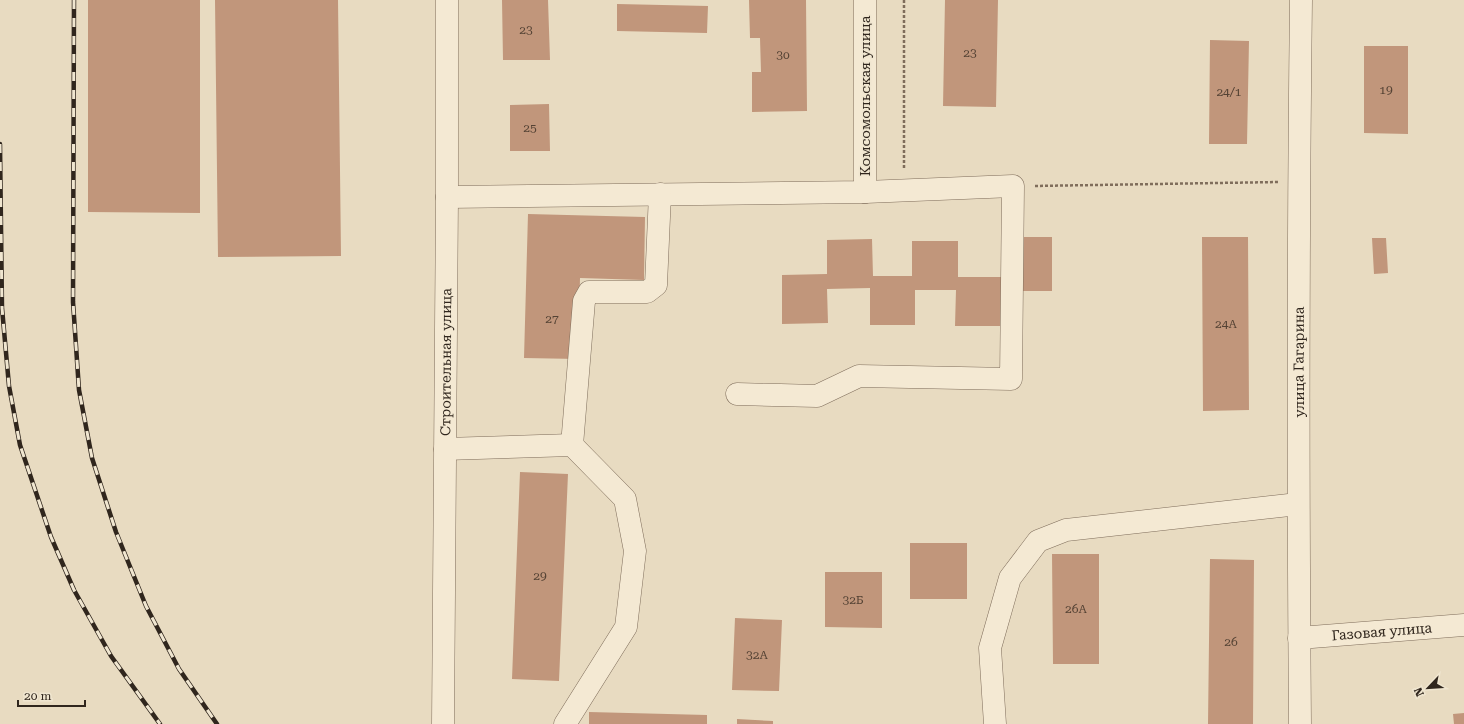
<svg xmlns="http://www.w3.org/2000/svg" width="1464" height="724" viewBox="0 0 1464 724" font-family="'Roboto Serif',serif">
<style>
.building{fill:#c1967b}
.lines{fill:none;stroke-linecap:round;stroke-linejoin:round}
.minor-casing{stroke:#7f6d5b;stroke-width:23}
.path{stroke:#7f6d5b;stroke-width:2.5;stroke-dasharray:3 2;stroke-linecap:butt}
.minor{stroke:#f4e9d3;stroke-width:22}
.rail-casing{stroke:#30261d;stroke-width:4.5}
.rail{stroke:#f0e6d0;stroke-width:3;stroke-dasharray:9;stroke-linecap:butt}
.labels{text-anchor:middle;stroke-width:3;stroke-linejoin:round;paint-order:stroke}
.number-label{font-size:12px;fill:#544234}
.street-label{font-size:14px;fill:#30261d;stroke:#f0e6d0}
</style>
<rect width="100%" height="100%" fill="#e8dbc1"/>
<path class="building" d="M88,0H200V213L88,212Z
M215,0H338L341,256L218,257Z
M502,0H548L550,60H503Z
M749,0H806L807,111L752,112V72H761L760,38H750Z
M945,0H998L996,107L943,106Z
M617,4L708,6L707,33L617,31Z
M1210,40L1249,41L1247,144H1209Z
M1364,46H1408V134L1364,133Z
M549,104L550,151H510V105Z
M528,214L645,217L644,280L580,278L578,359L524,358Z
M1022,237H1052V291H1022Z
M1202,237H1248L1249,410L1203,411Z
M1372,238H1386L1388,273L1374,274Z
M872,239L873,276H912V241H958V277H1001L1002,326H955L956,290H915V325H870V288L827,289L828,323L782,324V275L827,274V240Z
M520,472L568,474L559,681L512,679Z
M910,543H967V599H910Z
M1052,554H1099V664H1053Z
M1210,559L1254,560L1253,724H1208Z
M825,572H882V628L825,627Z
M735,618L782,620L779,691L732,690Z
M589,712L707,715V724H589Z
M1464,713V724H1454L1453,714Z
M737,719L773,721V724H737Z"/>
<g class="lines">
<g class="minor-casing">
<g id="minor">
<path d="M865,0V192"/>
<path d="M447,197L865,192L1013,186L1011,379L859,376L817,396L737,394"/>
<path d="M572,445L584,301L589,292H647L656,285L660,194"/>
<path d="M445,449L572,445L625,499L635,551L626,627L565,724"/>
<path id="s1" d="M1299,638L1464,625"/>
<path id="s2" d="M443,724L447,197V0"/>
<path d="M995,724L990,648L1010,578L1038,541L1066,530L1298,504"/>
<path id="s3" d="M1300,724C1298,483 1298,241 1301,0"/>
</g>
</g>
<path class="path" d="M904,0V169
M1035,186L1278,182"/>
<use href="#minor" class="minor"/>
<g class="rail-casing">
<path id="rail" d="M74,0L73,302L79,390L92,458L116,532L146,606L179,669L217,724
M0,144L2,308L9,386L20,445L51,537L74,590L111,656L160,724"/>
</g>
<use href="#rail" class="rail"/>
</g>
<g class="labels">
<g class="number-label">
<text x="526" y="34">23</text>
<text x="970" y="57">23</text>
<text x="783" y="59">30</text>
<text x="1386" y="94">19</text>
<text x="1229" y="96">24/1</text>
<text x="530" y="132">25</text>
<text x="552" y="323">27</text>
<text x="1226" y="328">24А</text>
<text x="540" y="580">29</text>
<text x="853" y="604">32Б</text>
<text x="1076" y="613">26А</text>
<text x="1231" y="646">26</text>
<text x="757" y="659">32А</text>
</g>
<g class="street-label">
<text transform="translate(865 96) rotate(-90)" y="5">Комсомольская улица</text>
<text dy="5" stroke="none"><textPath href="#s2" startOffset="362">Строительная улица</textPath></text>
<text dy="5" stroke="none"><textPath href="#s3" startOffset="362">улица Гагарина</textPath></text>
<text dy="5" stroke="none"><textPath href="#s1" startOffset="83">Газовая улица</textPath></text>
</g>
</g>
<g transform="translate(1428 688) rotate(245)" stroke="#f0e6d0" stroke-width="3" paint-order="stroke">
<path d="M0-3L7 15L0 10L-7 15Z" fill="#30261d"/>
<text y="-6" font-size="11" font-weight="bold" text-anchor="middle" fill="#30261d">N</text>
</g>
<path d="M18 700v6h67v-6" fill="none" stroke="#30261d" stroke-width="2"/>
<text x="24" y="700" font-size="12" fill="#30261d" stroke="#f0e6d0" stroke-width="3" paint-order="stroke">20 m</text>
</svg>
